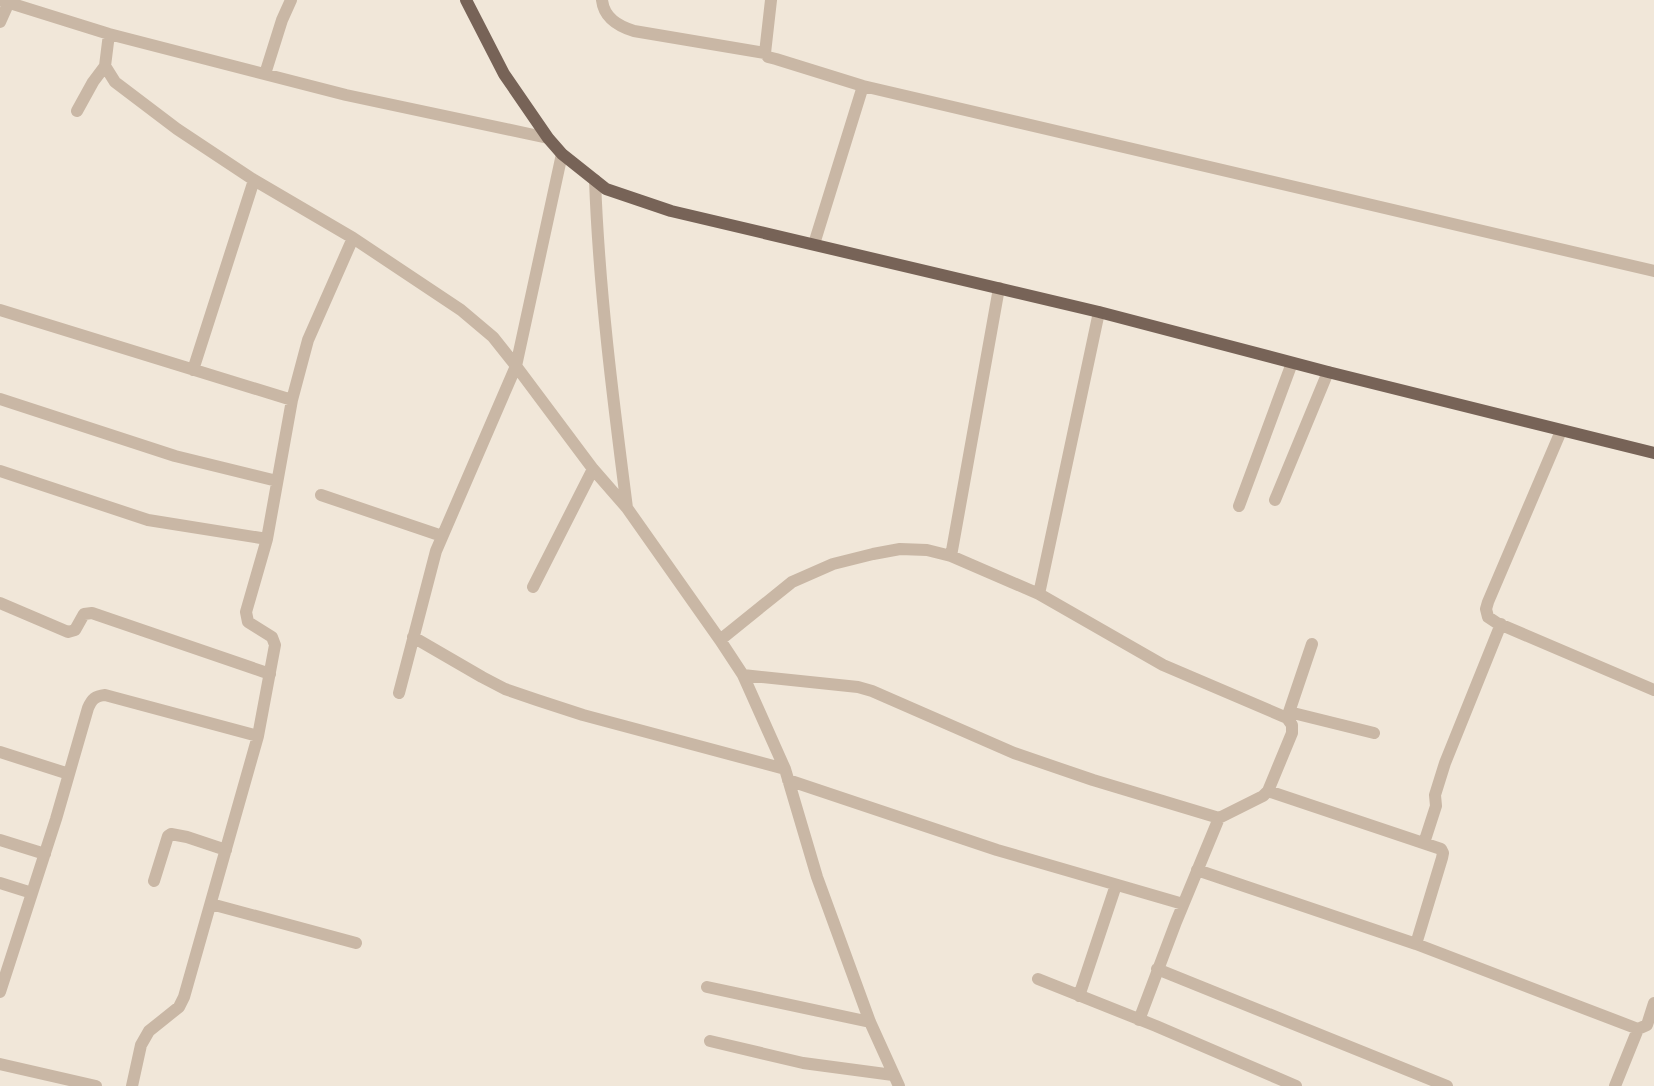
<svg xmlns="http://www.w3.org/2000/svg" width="1654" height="1086" viewBox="0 0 1654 1086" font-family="'Archivo Narrow',sans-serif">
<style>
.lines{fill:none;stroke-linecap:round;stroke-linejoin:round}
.minor{stroke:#c9b7a5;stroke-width:12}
.major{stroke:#776357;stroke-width:12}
</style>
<rect width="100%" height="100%" fill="#f1e7d9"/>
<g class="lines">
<path class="minor" d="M0,0L109,34L346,95L548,138
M602,0C604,18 618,26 634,31L765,53
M771,0L765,53L768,57L776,59L863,86L1654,271
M0,22L9,2
M109,34L105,66L115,82L177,129L254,180L353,238L461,310L493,337L516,366L593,469L627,508L720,640L743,675L785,769L817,877L870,1022L899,1086
M265,74L282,20L291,0
M77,111L93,82L105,66
M595,180C599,290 613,399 627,508
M814,244L863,86
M0,310L292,400
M193,370L254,180
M0,399L175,456L277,481
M1561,431L1488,602L1486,609L1488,617L1497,623L1654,690
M0,471L148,520L267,539
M321,495L442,536
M1275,500L1328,372
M1239,506L1292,363
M951,556L999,288
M533,587L593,469
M1039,594L1099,312
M0,603L68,632L75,630L84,614L92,613L270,674
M413,637L482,677L505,689L537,700L583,715L785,769
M720,640L792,582L833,564L873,554L900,549L927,550L951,556L1039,594L1163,665L1287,718L1292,725V733L1268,791L1263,796L1219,818L1093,780L1014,753L872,691L858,687L743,675
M399,693L436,551L516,366L562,154
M1289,712L1374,733
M1287,718L1312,644
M0,752L69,774
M788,780L997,850L1183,904
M1268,791L1441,849L1443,853L1442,858L1416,944
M0,840L45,854
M1424,843L1436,806L1435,795L1445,763L1501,624
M1197,870L1416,944L1638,1029
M154,881L168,836L171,834L187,837L226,850
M0,883L32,893
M211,904L356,943
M1157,969L1447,1086
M1038,979L1156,1026L1296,1086
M707,987L870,1022
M0,992L56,819L88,708C92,699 95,696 105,695L258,736
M1079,996L1116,885
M1139,1020L1176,922L1219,818
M710,1041L803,1063L893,1075
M0,1064L96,1086
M132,1086L141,1045L149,1031L179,1007L184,997L258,736L275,645L272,637L248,622L246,612L267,539L292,400L308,340L353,238
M1615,1086L1638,1029L1647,1025L1654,1003"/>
<path class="major" d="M466,0L504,74L548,138L562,154L606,189L671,211L1099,312L1328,372L1654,453"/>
</g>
</svg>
